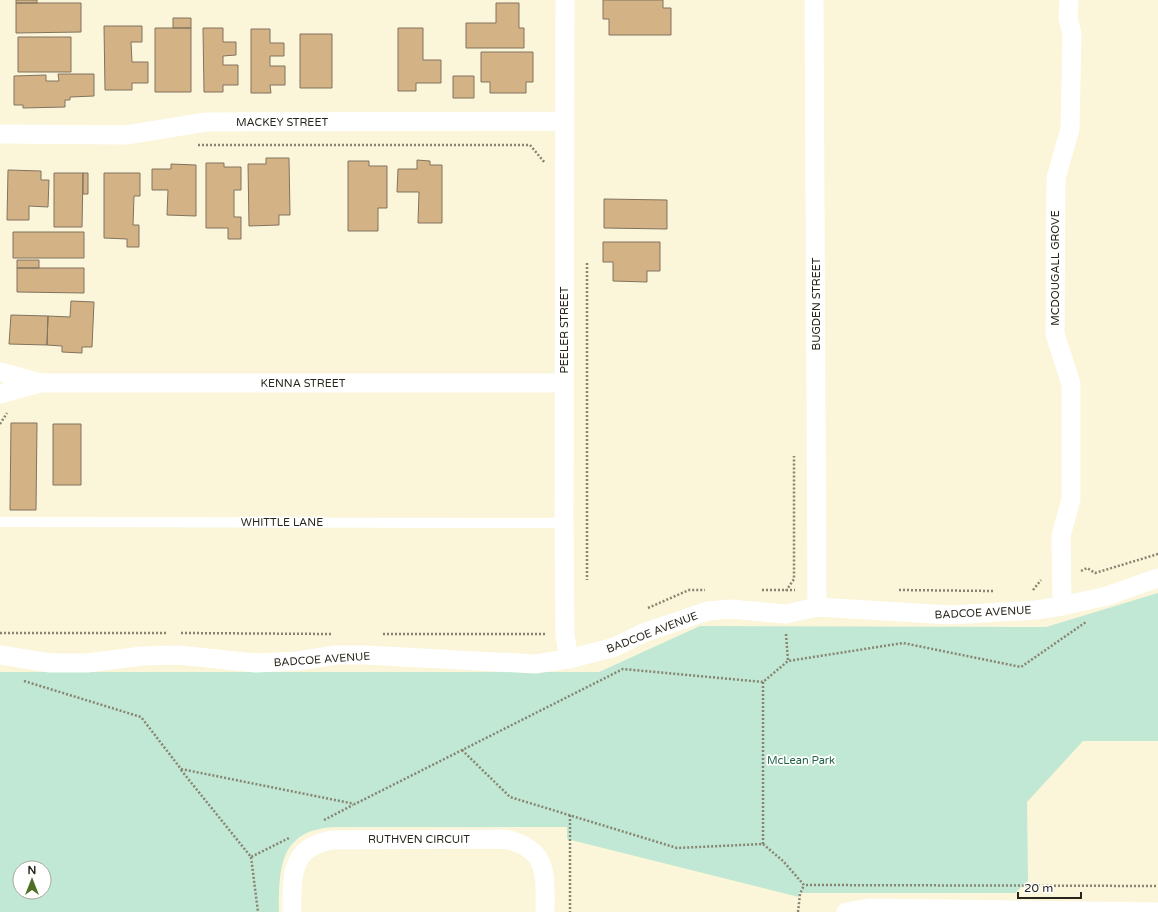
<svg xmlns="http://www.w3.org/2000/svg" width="1158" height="912" viewBox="0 0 1158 912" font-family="'Varela Round',sans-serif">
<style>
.green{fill:#c1e8d4;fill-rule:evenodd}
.building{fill:#d3b386;stroke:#82735e}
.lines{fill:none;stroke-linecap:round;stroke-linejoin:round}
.path{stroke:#888472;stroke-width:2.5;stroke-dasharray:2 2;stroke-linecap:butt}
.lane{stroke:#fff;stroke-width:10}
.street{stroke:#fff;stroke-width:19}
.labels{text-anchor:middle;stroke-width:3.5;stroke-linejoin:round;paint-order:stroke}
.street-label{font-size:11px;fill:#27251b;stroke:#fff}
.park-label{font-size:11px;fill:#226348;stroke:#fff}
</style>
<rect width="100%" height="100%" fill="#fbf5da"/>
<path class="green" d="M1158,593V741H1083L1027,802L1028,881L1015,893H799V897L567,839V827H336C279,829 279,868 279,912H0V672H599L700,626L1046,627ZM20,868H44V892H20Z"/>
<path class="building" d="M16,0H37V3H16Z
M603,0H663V8H671V35H609V19H603Z
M16,3H81V32L16,33Z
M496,3H519V28H524V48H466V23H496Z
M173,18H191V28H173Z
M104,26H142V42H131L132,62H148V83H132V90H105Z
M155,28H191V92H155Z
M203,28H223V42H236V55L223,56V65H238V85H223V92H204Z
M398,28H423V60H441V83H416V91H398Z
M251,29H270V43H284V56H270V66H285V85H270L271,93H251Z
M300,34H332V88H300Z
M18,37H71V72H18Z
M481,52H533V82H526V93H490V82H481Z
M58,74H94V96L70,97V100H65V107L23,108V105H14V76L46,75V81H59Z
M453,76H474V98H453Z
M266,158H289L290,215H279V225L249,226L248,164H266Z
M417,160L430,161V165H442V223H418L419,192H397L398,169H417Z
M348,161H369V166H387V208H378V231H348Z
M206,163H224V167H241V190H234V217H241V239H228V228H206Z
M171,164L196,165V216L167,215L168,190H152V169H171Z
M8,170L41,171V180H49L48,207L29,206V220H7Z
M54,173H83L82,227H54Z
M83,173H88V194H83Z
M104,173H140V196H134L133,225H139V247H127V239L104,238Z
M604,199L667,200V229L604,228Z
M13,232H84V258H13Z
M603,242H660V271H647V282L613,281V262H603Z
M17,260H39V268H17Z
M17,268H84V293L17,292Z
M71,301L94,302L92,347H82V353L62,352V346L47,345L48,316L70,317Z
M11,315L48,316L47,345L9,344Z
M11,423H37L36,510H10Z
M53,424H81V485H53Z"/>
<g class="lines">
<path class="path" d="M198,145H530L545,163
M587,263V580
M0,424L7,413
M1081,571L1087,568L1095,573L1158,554
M762,590H795
M899,590L994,591
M1033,590L1041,580
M786,591L794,579V456
M648,608L689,590H705
M0,633H168
M181,633L332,634
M383,634H546
M786,634L788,661
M24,681L141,717L181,769L355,804L623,669L763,682L788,661L903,643L1021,667L1086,622
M462,750L510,797L677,848L763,844L783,861L804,885L1158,886
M181,770L251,857L289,838
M570,815V912
M324,820L353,805
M763,844V682
M251,857L258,912
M798,912L800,894L804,885"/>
<path class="lane" d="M0,522L564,523"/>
<path class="street" d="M565,0L564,523L565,635L569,659
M814,0L817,607
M0,134L126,135L206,122L564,121
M0,372L41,383H564
M0,394L40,383
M1062,606L1061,536L1071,499V384L1055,334L1056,178L1070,129L1072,34L1068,18L1069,0
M0,655L50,663H87L142,656L178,655L256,663L298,661L336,655H366L535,664L569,659L615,647L643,633L708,611L730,609L786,614L817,607L951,615L1036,610L1062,606L1107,596L1158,578
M292,912C292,890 289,858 313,846C318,843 325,842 331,840L505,839C549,849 545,874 545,912
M846,912L870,908L1157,912"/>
</g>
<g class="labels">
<g class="street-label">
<text x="282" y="126">MACKEY STREET</text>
<text transform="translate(1055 268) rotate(-90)" y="4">MCDOUGALL GROVE</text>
<text transform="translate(816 304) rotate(-90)" y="4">BUGDEN STREET</text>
<text transform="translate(564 330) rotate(-90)" y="4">PEELER STREET</text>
<text x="303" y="387">KENNA STREET</text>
<text x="282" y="526">WHITTLE LANE</text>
<text transform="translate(983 612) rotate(-3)" y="4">BADCOE AVENUE</text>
<text transform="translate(652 632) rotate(-21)" y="4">BADCOE AVENUE</text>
<text transform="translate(322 659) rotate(-4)" y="4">BADCOE AVENUE</text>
<text x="419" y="843">RUTHVEN CIRCUIT</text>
</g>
<g class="park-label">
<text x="801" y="764">McLean Park</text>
</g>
</g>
<g transform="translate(32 880)"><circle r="19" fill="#ffffff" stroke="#a9a8a4"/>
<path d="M0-3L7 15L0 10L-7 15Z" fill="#4f6f26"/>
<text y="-6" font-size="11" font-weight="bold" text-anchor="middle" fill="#27251b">N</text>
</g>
<path d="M1018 892v6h63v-6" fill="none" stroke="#27251b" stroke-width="2"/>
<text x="1024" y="892" font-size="12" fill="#27251b" stroke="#ffffff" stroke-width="3" paint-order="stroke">20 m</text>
</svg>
